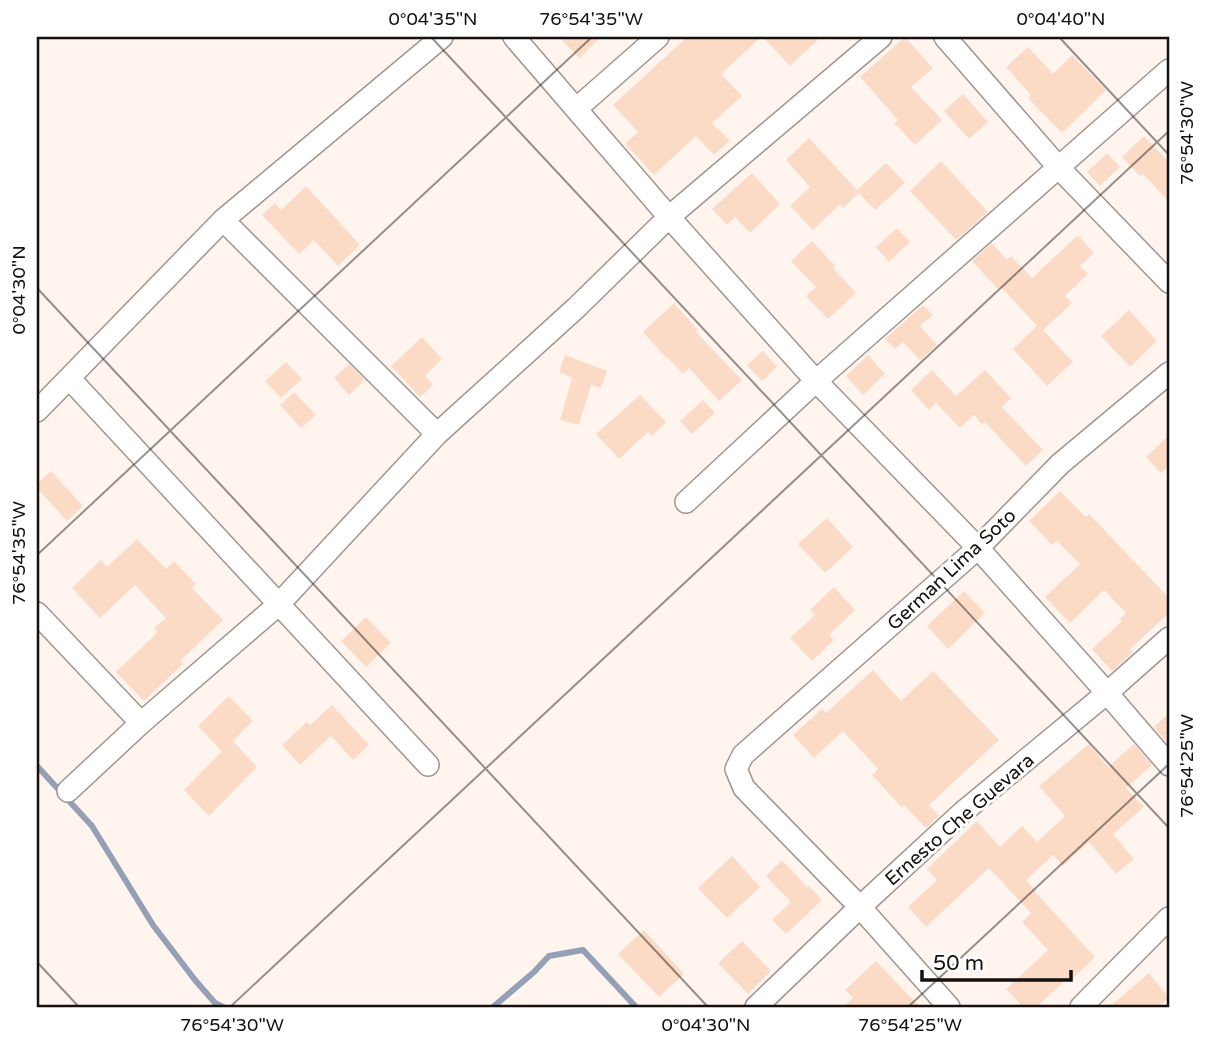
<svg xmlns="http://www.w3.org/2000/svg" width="1206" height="1044" viewBox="0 0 1206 1044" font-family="'Varela Round',sans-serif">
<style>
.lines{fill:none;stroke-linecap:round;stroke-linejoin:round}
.stream{stroke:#94a0b5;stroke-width:6}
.building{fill:#fcdbc6}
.minor-casing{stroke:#a09690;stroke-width:24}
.minor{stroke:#fff;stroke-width:21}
.ticks{fill:none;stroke:#14110f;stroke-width:2;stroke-opacity:0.45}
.labels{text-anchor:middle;stroke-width:6;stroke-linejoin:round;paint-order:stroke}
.street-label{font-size:19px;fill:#14110f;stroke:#fff}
.neatline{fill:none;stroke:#14110f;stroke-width:2.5}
.ticks-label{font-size:18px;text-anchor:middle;fill:#14110f}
</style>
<rect width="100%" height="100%" fill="#fff5ee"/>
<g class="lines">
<path class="stream" d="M37,766L92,826L153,925L195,980L215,1003L223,1007
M493,1007L534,972L549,956L583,950L636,1007"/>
</g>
<path class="building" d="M559,37H601L579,58Z
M687,37H761L721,74L742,96L712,123L730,141L714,155L696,136L654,175L625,144L638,132L613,105Z
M763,37H821L790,66Z
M905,37L933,68L911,87L942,120L915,145L894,123L898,120L860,77Z
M1028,47L1053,74L1072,55L1106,90L1062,133L1028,98L1031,95L1006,67Z
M963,94L988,122L969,139L944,111Z
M1144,136L1169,162V202L1143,174L1140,176L1122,157Z
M809,138L857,190L886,163L905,183L875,210L859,193L843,208L840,204L813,230L790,206L810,187L786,160Z
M1107,153L1120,167L1100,186L1087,172Z
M941,161L988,212L956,240L910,191Z
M752,173L780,204L750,233L735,217L727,225L712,209Z
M306,186L360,245L338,266L314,240L299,254L262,215L275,203L281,210Z
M897,228L910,242L889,262L876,247Z
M1078,235L1094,253L1080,266L1088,274L1065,296L1072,303L1043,330L1073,362L1047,386L1013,349L1037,326L1001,287L998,289L972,261L992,243L1007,260L1011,256L1032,278Z
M812,241L835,266L833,268L856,293L828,319L806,296L816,287L791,261Z
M674,303L698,330L696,332L742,380L719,401L689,368L683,374L668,358L667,359L643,332Z
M923,305L933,315L920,326L937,345L920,360L903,342L895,349L885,339Z
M1129,310L1157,341L1130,367L1101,336Z
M422,337L442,359L425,376L433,385L420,397L391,366Z
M763,351L777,367L762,381L747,365Z
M565,355L607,371L601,388L591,385L579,425L560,420L572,378L559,372Z
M868,355L885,374L863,395L846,376Z
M286,362L302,379L281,398L265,381Z
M349,364L365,380L349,395L334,378Z
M932,370L956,396L985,370L1011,398L1002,407L1043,450L1026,466L985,422L982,425L974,415L960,428L936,403L929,410L911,390Z
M294,392L316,415L301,428L280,405Z
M640,395L666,422L652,436L648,432L619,459L596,434Z
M703,400L715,413L692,434L680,421Z
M1169,435V465L1161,473L1146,457Z
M51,471L83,506L67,521L37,488V484Z
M1060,491L1086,517L1089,514L1169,598V613L1130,649L1133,652L1112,671L1092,649L1122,621L1120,619L1126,613L1104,590L1070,623L1045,597L1080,564L1057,541L1052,545L1029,521Z
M827,518L853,547L825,573L798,544Z
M137,539L166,569L174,561L196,584L192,588L223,620L180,661L183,664L144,701L116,672L158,632L154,628L166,618L135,585L100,618L72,588L101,560L107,567Z
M834,587L855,610L829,635L834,640L812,661L790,638L815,615L810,610Z
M964,591L985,613L948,649L927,626Z
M366,617L391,643L366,667L341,641Z
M873,670L901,701L933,671L999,740L929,805L939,816L926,828L904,805L902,808L872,775L878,769L843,731L814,758L793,735L822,709L826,713Z
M229,696L253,721L233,741L257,767L209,816L184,790L222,751L198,726Z
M332,705L369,745L353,760L331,736L300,765L282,745L307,722L310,725Z
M1169,713V745L1154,727Z
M1089,744L1108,767L1134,744L1152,765L1126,788L1144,807L1113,834L1134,859L1116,874L1089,842L1063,866L1053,855L1026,880L1036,891L1035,892L1095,957L1072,979L1070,976L1036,1007H1023L1006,989L1048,950L1022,922L1031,913L989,868L926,927L908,907L937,880L927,869L977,821L1000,847L1022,826L1037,842L1065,816L1039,786Z
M732,856L760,887L727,918L698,888Z
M782,860L807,887L809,886L822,900L786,934L772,920L791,902L766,876Z
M644,930L684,974L659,997L618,954Z
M742,941L771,971L748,994L718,963Z
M876,961L920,1007H843L853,998L845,990Z
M1149,973L1169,998L1158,1007H1109Z"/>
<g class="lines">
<g class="minor-casing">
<path id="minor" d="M514,37L669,217L816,381L978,548L1107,693L1169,765
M945,37L1059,168L1169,282
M576,109L658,37
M223,220L437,434
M69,378L428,765
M37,411L223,220L442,37
M686,502L816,381L1169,70
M37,613L141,723
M68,791L141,723L278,605L437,434L576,308L669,217L881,37
M756,1007L860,907L963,812L1107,693L1169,638
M949,1007L860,907L744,788L736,769L743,755L978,548L1060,464L1169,373
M1081,1007L1169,918"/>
</g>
<use href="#minor" class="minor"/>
</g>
<path class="ticks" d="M431,37L1169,828M1059,37L1169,155M37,288L708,1007M37,555L592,37M37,962L79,1007M230,1007L1169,131M908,1007L1169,764"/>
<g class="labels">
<g class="street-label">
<text transform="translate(951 569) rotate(-43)" y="7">German Lima Soto</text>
<text transform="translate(959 819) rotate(-41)" y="7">Ernesto Che Guevara</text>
</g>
</g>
<rect width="1206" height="1044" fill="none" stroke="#ffffff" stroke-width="77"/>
<path d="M922 970v10h149v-10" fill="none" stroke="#14110f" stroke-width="3.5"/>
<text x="933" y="970" font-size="21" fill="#14110f" stroke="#ffffff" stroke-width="5" paint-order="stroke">50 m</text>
<rect x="38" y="38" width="1130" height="968" class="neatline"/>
<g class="ticks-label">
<text x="433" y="25">0°04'35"N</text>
<text x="591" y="25">76°54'35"W</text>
<text x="1061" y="25">0°04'40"N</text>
<text transform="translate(1187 133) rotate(-90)" y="6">76°54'30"W</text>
<text transform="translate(19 290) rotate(-90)" y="6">0°04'30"N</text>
<text transform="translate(19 553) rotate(-90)" y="6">76°54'35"W</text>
<text transform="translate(1187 766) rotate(-90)" y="6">76°54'25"W</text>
<text x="232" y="1031">76°54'30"W</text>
<text x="706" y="1031">0°04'30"N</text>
<text x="910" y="1031">76°54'25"W</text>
</g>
</svg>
